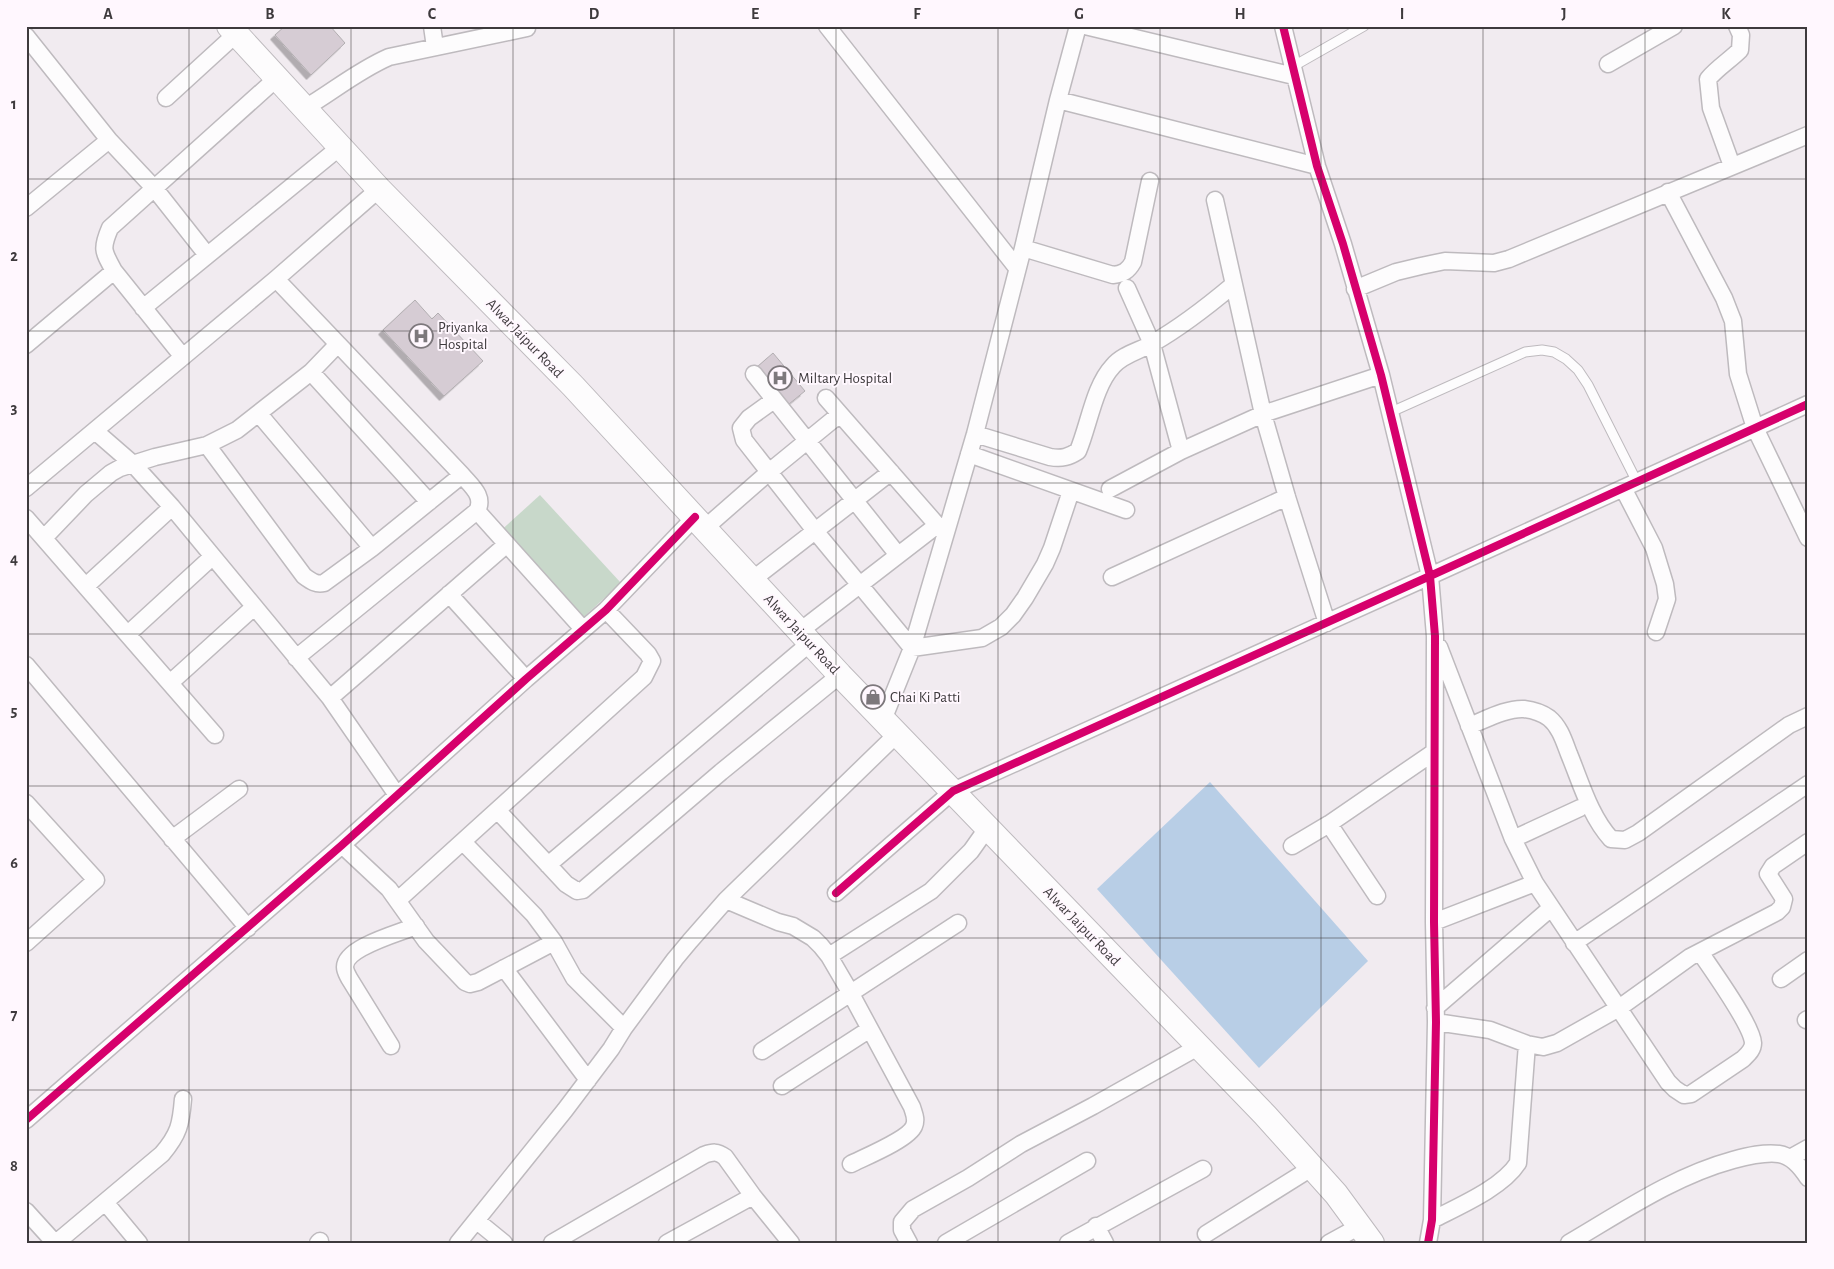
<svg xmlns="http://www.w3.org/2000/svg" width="1834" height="1269" viewBox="0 0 1834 1269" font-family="'Alegreya Sans',sans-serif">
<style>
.green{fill:#c8d8ca}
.water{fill:#b8cee6}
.building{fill:#d6ccd4;stroke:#b2aeb1;filter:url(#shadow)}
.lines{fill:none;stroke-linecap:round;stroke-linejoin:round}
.lane-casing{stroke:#bebabe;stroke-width:11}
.street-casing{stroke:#bebabe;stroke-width:19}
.secondary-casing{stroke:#bebabe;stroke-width:26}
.lane{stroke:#fdfcfd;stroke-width:9}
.street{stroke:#fdfcfd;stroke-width:16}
.secondary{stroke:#fdfcfd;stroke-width:24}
.cycleway-casing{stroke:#fff7fe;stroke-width:11}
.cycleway{stroke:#d6006c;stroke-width:8}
.grid{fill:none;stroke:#3e3a3d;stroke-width:1;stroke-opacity:0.55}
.labels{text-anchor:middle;stroke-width:4;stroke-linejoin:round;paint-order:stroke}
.poi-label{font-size:15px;fill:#3e3a3d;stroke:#fff7fe;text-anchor:start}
.street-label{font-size:15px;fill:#3e3a3d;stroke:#fff7fe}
.neatline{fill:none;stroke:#3e3a3d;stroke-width:2}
.grid-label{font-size:16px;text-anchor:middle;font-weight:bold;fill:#3e3a3d}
</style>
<defs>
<filter id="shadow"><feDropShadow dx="-4.5" dy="4.5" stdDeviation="0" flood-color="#0004"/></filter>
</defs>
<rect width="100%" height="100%" fill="#f1ebf0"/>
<path class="green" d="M540,495L621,583L577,623L497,534Z"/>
<path class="water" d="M1210,782L1368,961L1259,1068L1097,889Z"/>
<path class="building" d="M285,26H330L345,43L311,75L275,35Z
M415,300L432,319L438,313L483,361L444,396L383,330Z
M773,353L805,391L789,404L757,367Z"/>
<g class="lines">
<g class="lane-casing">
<path id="lane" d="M1292,67L1364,26
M1391,412L1525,352L1542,350L1554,352L1566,359L1578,370L1588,385L1637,482"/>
</g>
<g class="street-casing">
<path id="street" d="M432,26L435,47
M827,26L1017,268
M1085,26L1294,76
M26,36L109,140L155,189L207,255
M1608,64L1674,26
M166,98L236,34
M1058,100L1317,166
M305,108C334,91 357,71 389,57L527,28
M1732,166L1711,108L1708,79C1717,68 1730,60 1740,50L1741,35L1737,26
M1668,192L1724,298L1733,321L1738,374L1755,428L1808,538
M1215,200L1263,414L1287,497L1327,623
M26,208L109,140
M1023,248L1113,275C1123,274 1128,271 1133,262L1150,181
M276,279L338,344
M1127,288L1152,344L1181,451
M1355,289L1396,272L1421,266L1445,261L1494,263L1509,259L1808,135
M143,308L340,147
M26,345L114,271
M183,357L114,271C103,251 101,249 110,228L277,78
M311,372L429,502
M754,374L898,555
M826,398L945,534
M774,400L749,418L741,428L744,440L816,532L912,648L982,638L1001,627L1013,615L1025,598L1045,564L1052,548L1071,491
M259,414L372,548
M95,431L133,464L172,507L330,698L397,795
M975,434L1050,457C1062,459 1069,457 1078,451C1089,425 1094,386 1113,366C1123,354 1140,351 1153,343C1181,327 1208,306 1233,285
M207,445L304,576C311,581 316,585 324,583L372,548L462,475
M969,454L1126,510
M26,488L276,279L379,189
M1623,488L1654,548L1665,584L1667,599L1656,632
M1110,489L1181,451L1263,414L1381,375
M477,511L583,629
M26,518L215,735
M705,528L769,472L840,414
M44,538L86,494L111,473L120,468L155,457L207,445L237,430L311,372L338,344L462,475C471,486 485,496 477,511L296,658
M1112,577L1287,497
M752,580L891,472
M86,586L172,507
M449,594L526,679
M800,631L936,526
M128,634L212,557
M1439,647L1513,839L1535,883L1668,1082L1675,1089L1684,1095L1691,1094L1743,1059C1748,1054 1753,1050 1753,1043C1752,1025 1712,970 1700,952
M26,665L248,928
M170,683L254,607
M330,698L507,544
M883,720L912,648L975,434L1023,248L1058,100L1078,26
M1469,726C1485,720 1506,708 1524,709C1532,710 1542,713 1549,718C1560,727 1564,741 1569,754C1581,783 1590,816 1611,839L1625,840L1638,833L1789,725L1808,716
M26,803L96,880L26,943
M498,811L566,884L577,891L583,890L721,772L840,675
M1329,824L1377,896
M172,839L239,789
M1513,839L1580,808
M463,842L534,915L554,942L574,978L624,1028
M342,845L389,889L426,941L465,982L470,984L478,982L554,942
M1292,846L1329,824L1434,752
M548,865L810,643
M836,893L953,791L1430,576L1381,375L1343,244L1317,166L1283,26
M398,900L644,677L652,661L648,654L606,610
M726,900L778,922L793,926L813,938L821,946L829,956L850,992L912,1107C914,1114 917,1119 914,1126C909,1139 865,1157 851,1164
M1434,922L1535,883
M1574,943L1808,784
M829,956L931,891L971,851L988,827
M504,968L588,1080
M1781,979L1808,960
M1435,1008L1551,908
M1806,1020L1808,1019
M1436,1022L1490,1030L1527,1044L1543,1047L1557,1043L1619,1008L1690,957L1777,912L1782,907L1784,899L1768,874L1773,866L1808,842
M391,1046L349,978C347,974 345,971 345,967C345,947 400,933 416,926
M762,1051L958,923
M782,1086L870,1029
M26,1120L342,845L526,679L606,610L695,517
M1790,1158L1808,1148
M105,1202L139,1243
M26,1211L55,1243
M1432,1220C1459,1206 1502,1188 1518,1163L1527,1044
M477,1221L504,1243
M1096,1226L1105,1243
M1206,1234L1313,1167
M56,1243L162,1154C179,1134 181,1124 183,1099
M318,1243L320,1241
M458,1243L565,1110L611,1049L624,1028L675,959L690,941L726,900L897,734
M552,1243L704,1155C713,1152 717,1151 725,1157L753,1196L791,1243
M667,1243L753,1196
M909,1243L902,1230V1222L913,1209L968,1178L1021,1144L1093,1106L1198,1047
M946,1243L1087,1161
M1068,1243L1203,1169
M1329,1243L1360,1226
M1428,1243L1432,1220L1436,1022L1434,922L1435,636L1430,576L1808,404
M1569,1243C1622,1212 1674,1176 1733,1160C1748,1156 1764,1152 1779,1154C1792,1156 1801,1167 1808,1178"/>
</g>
<g class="secondary-casing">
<path id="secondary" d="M229,26L379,189L573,386L840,675L1265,1115L1336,1194L1372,1243"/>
</g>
<use href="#lane" class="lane"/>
<use href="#street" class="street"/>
<use href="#secondary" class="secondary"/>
<g class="cycleway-casing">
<path id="cycleway" d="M836,893L953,791L1430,576L1381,375L1343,244L1317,166L1283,26
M26,1120L342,845L526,679L606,610L695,517
M1428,1243L1432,1220L1436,1022L1434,922L1435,636L1430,576L1808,404"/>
</g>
<use href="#cycleway" class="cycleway"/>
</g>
<path class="grid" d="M189,26V1243M351,26V1243M513,26V1243M674,26V1243M836,26V1243M998,26V1243M1160,26V1243M1321,26V1243M1483,26V1243M1645,26V1243M26,179H1808M26,331H1808M26,483H1808M26,634H1808M26,786H1808M26,938H1808M26,1090H1808"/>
<defs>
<g id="hospital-ring" transform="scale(1.25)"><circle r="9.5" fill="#fff7fe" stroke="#7d787c" stroke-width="1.5"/><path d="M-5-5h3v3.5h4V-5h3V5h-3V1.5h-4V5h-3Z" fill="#7d787c"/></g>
<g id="shop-ring" transform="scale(1.25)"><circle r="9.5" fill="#fff7fe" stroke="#7d787c" stroke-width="1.5"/><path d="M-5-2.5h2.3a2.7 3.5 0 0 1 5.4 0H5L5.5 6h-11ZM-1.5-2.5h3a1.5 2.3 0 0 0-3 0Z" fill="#7d787c"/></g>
</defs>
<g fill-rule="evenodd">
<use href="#hospital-ring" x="421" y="336"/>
<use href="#hospital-ring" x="780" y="378"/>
<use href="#shop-ring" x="873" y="697"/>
</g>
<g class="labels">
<g class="poi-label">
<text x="438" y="332">Priyanka<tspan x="438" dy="17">Hospital</tspan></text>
<text x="798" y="383">Miltary Hospital</text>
<text x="890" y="702">Chai Ki Patti</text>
</g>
<g class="street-label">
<text transform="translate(525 338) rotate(46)" y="5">Alwar Jaipur Road</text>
<text transform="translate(802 634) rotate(47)" y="5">Alwar Jaipur Road</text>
<text transform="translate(1082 926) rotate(46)" y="5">Alwar Jaipur Road</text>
</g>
</g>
<rect width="1834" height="1269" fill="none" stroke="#fff7fe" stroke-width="55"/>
<rect x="28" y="28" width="1778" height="1214" class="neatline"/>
<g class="grid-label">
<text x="108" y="19">A</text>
<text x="270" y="19">B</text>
<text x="432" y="19">C</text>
<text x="594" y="19">D</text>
<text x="755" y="19">E</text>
<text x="917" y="19">F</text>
<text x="1079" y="19">G</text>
<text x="1240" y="19">H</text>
<text x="1402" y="19">I</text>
<text x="1564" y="19">J</text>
<text x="1726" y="19">K</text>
<text x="14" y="109">1</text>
<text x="14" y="261">2</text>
<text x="14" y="413">3</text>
<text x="14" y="564">4</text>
<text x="14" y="716">5</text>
<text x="14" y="868">6</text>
<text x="14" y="1020">7</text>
<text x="14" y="1171">8</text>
</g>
</svg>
